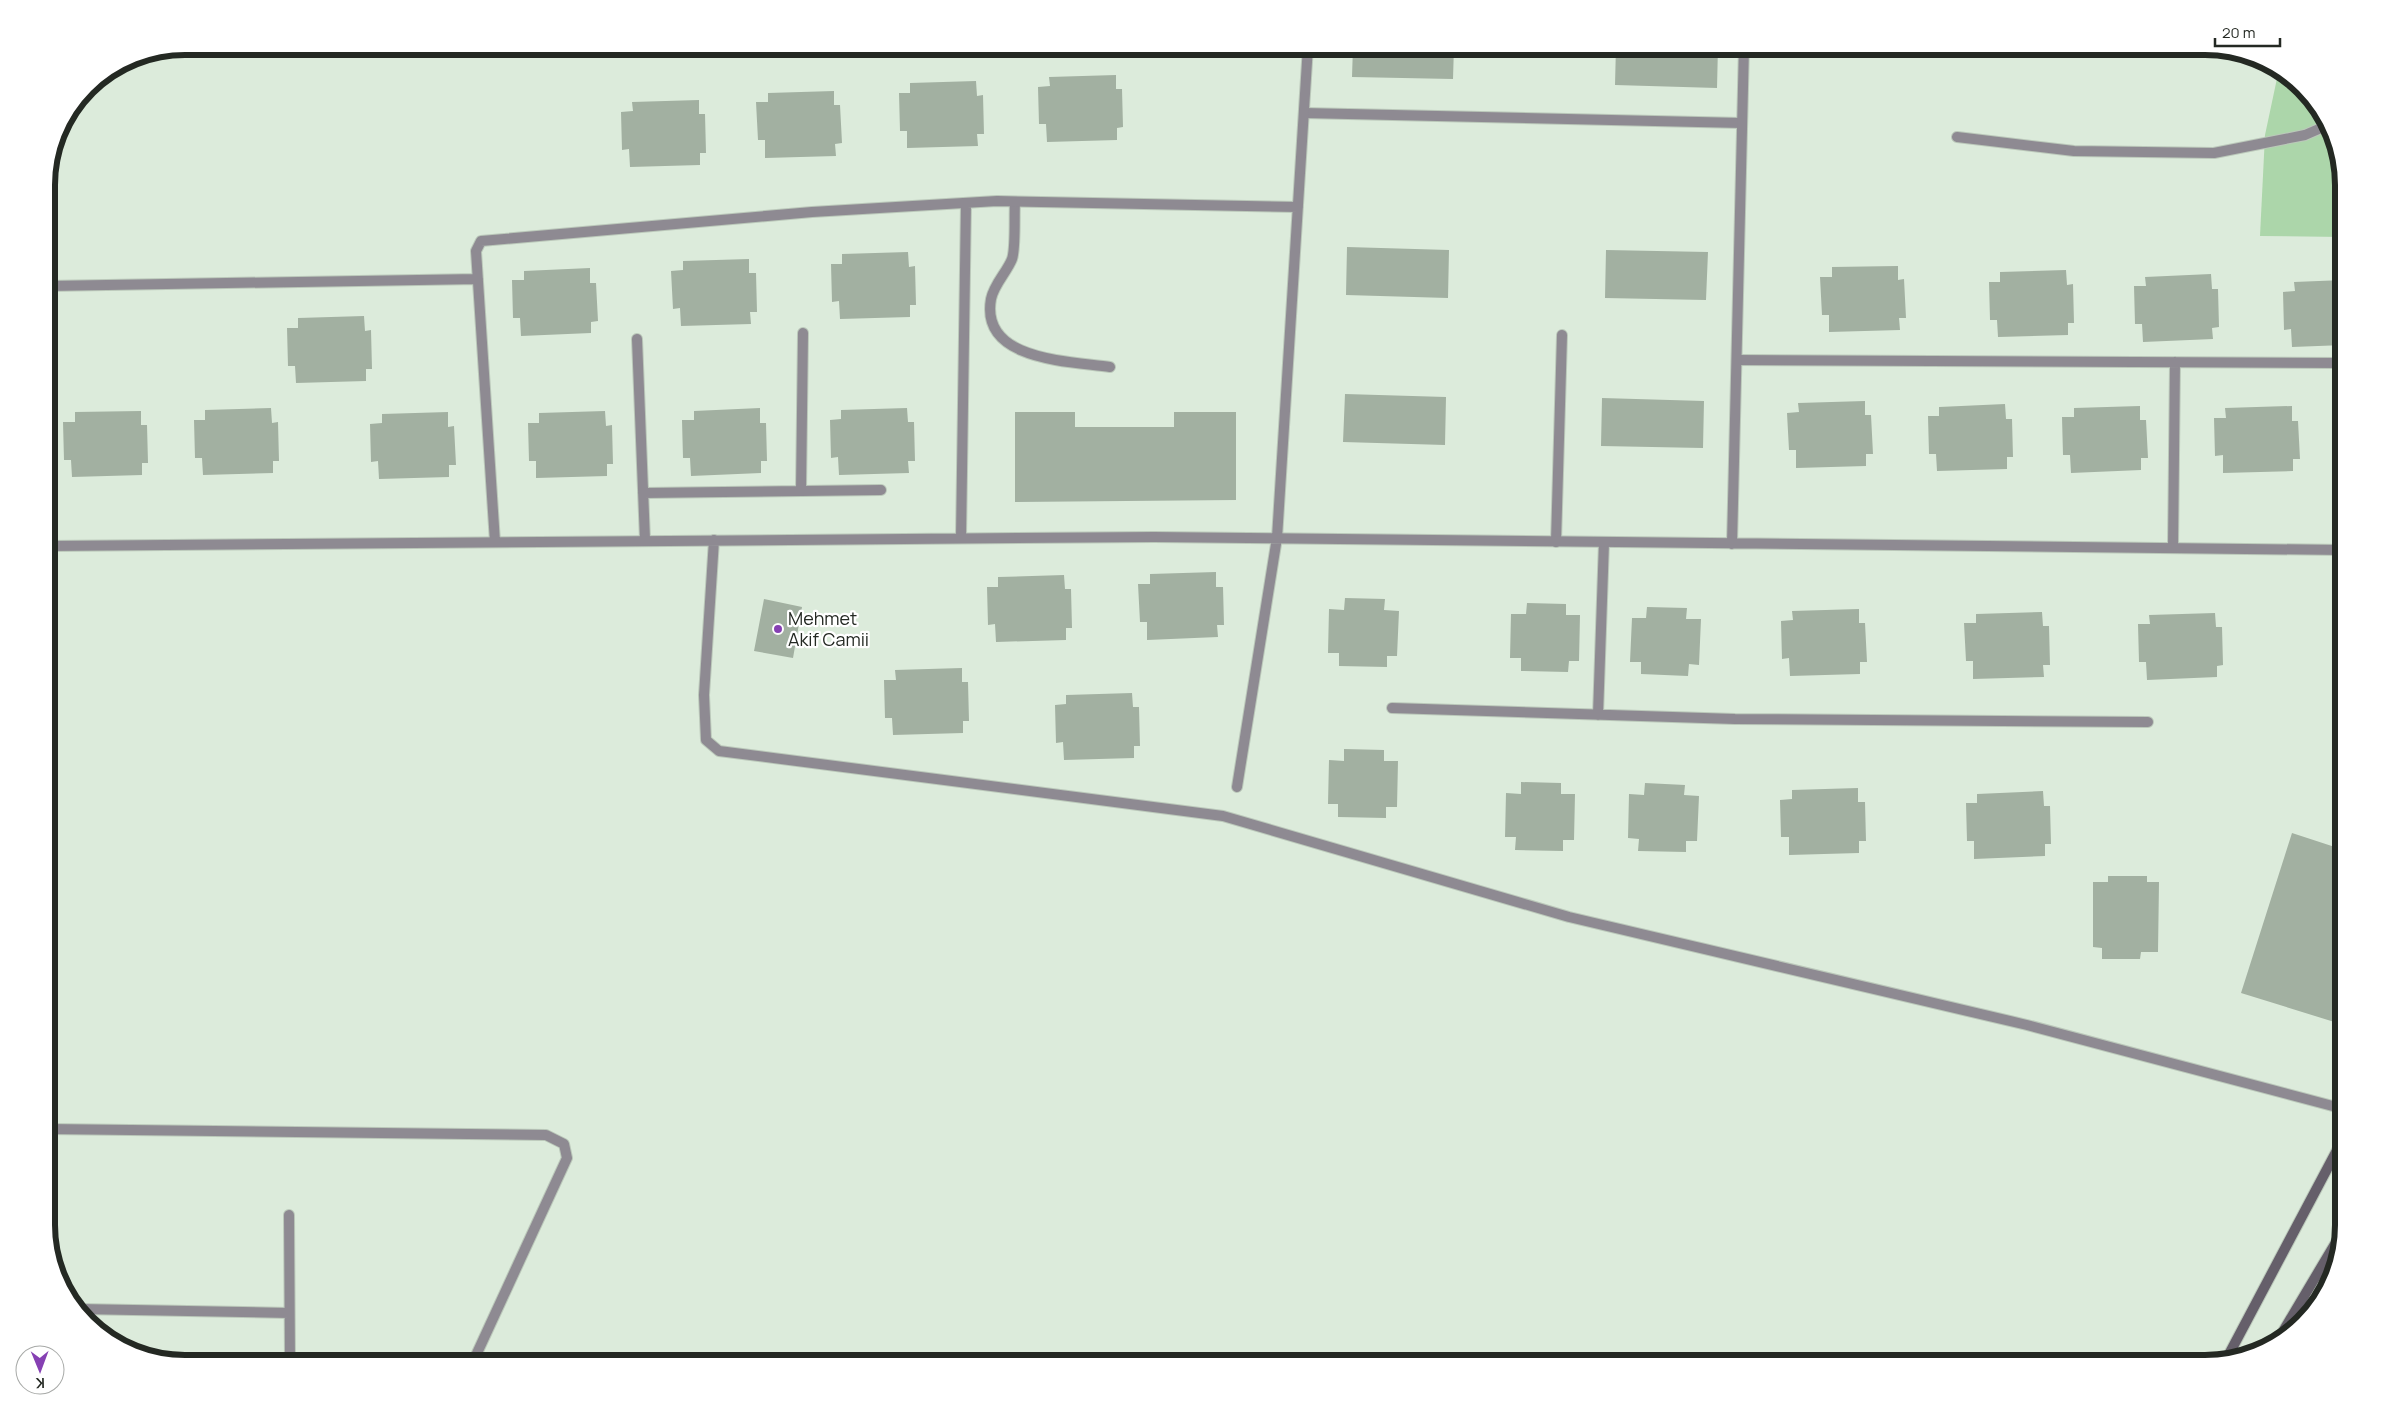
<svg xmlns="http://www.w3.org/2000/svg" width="2390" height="1410" viewBox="0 0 2390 1410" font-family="Manrope,sans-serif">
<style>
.green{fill:#acd6aa}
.building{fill:#a2b0a1}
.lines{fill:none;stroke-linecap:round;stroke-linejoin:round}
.service-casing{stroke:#bbc8ba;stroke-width:12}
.minor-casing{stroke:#bbc8ba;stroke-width:12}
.secondary-casing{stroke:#bbc8ba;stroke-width:12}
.service{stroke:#8e8a92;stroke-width:10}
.minor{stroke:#8e8a92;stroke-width:10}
.secondary{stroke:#655f6a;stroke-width:10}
.poi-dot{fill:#8640b3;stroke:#fff;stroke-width:2}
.labels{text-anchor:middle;stroke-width:4.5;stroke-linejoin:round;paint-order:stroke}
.poi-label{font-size:18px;fill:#242923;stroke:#fff;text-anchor:start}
.rim{fill:none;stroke:#242923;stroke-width:6}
</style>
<rect width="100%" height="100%" fill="#dcebdb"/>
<path class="green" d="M2279,69L2325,115L2343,176V237L2260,236L2265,135Z"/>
<path class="building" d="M1353,46H1454L1453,79L1352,77Z
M1616,46H1718L1717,88L1615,85Z
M1116,75V89H1122L1123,127L1117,128V140L1047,142L1046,124H1039L1038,87L1050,86L1049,77Z
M976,81L977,96L983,95L984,134H977L978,146L907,148V131H900L899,93H910V83Z
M834,91V105H840L842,143L835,144L836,156L765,158V140H758L756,102H768V93Z
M699,100V114H705L706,153H700V165L630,167L629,149L622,150L621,112L633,111L632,102Z
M1347,247L1449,250L1448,298L1346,295Z
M1606,250L1708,252L1706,300L1605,298Z
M908,252L909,267L915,266L916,305H910V317L840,319L839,301L832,302L831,264H842V254Z
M749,259V273H756L757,312H750L751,324L681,326L680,308L673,309L671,271L683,270V261Z
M1898,266V280L1904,279L1906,318H1899L1900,330L1829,332V315H1822L1820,277H1832V267Z
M590,268V283H596L598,321L591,322V333L521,336L520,318H513L512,280H524V271Z
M2066,270L2067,285L2073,284L2074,323H2068V335L1998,337L1997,320H1990L1989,282H2000V272Z
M2211,274L2212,289H2218L2219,327L2212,328L2213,339L2143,342L2142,324H2135L2134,286H2146L2145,277Z
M2344,280V345L2292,347L2291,329L2284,330L2283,292L2295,291L2294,282Z
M364,316L365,331L371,330L372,369H366V381L296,383L295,366H288L287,328H298V318Z
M1345,394L1446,397L1445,445L1343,442Z
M1602,398L1704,401L1703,448L1601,446Z
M1865,401V415H1871L1873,454H1866V466L1796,468V450H1789L1787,413L1799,412L1798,403Z
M2005,404L2006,419H2012L2013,457H2007V469L1937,471L1936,454H1929L1928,416H1939V407Z
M2140,406V420H2146L2148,458H2141V470L2071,473L2070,455H2063L2062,417H2074V408Z
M2292,406V421H2298L2300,459H2293V471L2223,473V455L2215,456L2214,418H2226L2225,408Z
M271,408L272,423L278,422L279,461H273V473L203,475L202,458H195L194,420H205V410Z
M760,408V423H766L767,461H761V473L691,476L690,458H683L682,420H694V411Z
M907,408L908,422H914L915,461H908L909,473L839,475L838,457L831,458L830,420L841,419V410Z
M141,411V425H147L148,463H142V475L72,477L71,460H64L63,422H75V412Z
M605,411L606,426L612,425L613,464H607V476L536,478V461H529L528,423H539V413Z
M448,412V427L454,426L456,465H449V477L379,479L378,461L371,462L370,424L382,423V414Z
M1015,412H1075V427H1174V412H1236V500L1015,502Z
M1216,572V587H1223L1224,625H1217L1218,637L1147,640V622H1140L1138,584H1150V574Z
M1064,575L1065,589H1071L1072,628H1066V640L996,642L995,624L988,625L987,587H998V577Z
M1345,598L1385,599L1384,610L1399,611L1397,656H1387V667L1339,666V653H1328L1329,609L1344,610Z
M764,599L802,607L793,658L754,651Z
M1527,603L1566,604V615H1580L1579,661H1569L1568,672L1521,671V658H1510L1511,614H1526Z
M1647,607L1687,608L1686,619H1701L1699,665L1689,664L1688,676L1641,674V662H1630L1632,618H1646Z
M1859,609V623H1865L1867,662H1860V674L1790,676L1789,658L1782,659L1781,621L1793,620L1792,611Z
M2042,612L2043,626H2049L2050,665H2043L2044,677L1973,679V661H1966L1964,623H1976V614Z
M2215,613L2216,627H2222L2223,665L2217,666V677L2147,680L2146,662H2139L2138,624H2150L2149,615Z
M962,668V682H968L969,721H963V733L893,735L892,718H885L884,680H896L895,670Z
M1132,693L1133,707H1139L1140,746H1134V758L1064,760L1063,742L1056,743L1055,705L1066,704V695Z
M1344,749L1384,750V761H1398L1397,807H1386V818L1338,817V804H1328L1329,760L1344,761Z
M1521,782L1561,783V794H1575L1574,840H1563V851L1515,850L1516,837H1505L1506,793L1521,794Z
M1645,783L1685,785L1684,795L1699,796L1697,841H1686V852L1638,851L1639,839L1628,838L1629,794L1644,795Z
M1858,788V802H1865L1866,841H1859V853L1789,855V837H1781L1780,800L1792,799V790Z
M2043,791L2044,806H2050L2051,844H2045V856L1974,859V841H1967L1966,803H1977V794Z
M2292,833L2344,850V1025L2241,993Z
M2108,876H2147V882H2159L2158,952H2141L2140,959H2102V948L2093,947V882H2108Z"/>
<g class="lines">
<g class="service-casing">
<path id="service" d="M1304,113L1742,123
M1957,137L2074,151L2214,153L2305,135L2328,125
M1015,202C1014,215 1016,248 1012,259C1007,272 994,284 991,299C980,361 1069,361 1110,367
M637,339L645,540
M1737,360L2344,363
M801,491L803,333
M643,493L881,490
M1556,542L1562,335
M2173,548L2175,362
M1392,708L1735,719L2148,722
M1598,715L1604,542
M289,1215L290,1364
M79,1309L289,1313"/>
</g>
<g class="minor-casing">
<path id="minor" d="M47,286L478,279
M961,538L966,203
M714,540L704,695L706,740L719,751L1223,816L1569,917L2027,1025L2344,1109
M495,542L476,251L481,241L812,212L997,201L1298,207
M1732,544L1744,46
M47,546L1154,537L2344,550
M1237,787L1277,538L1308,46
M47,1129L546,1135L564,1144L567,1158L472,1364"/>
</g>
<g class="secondary-casing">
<path id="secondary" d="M2275,1345L2341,1234
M2227,1358L2344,1137"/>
</g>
<use href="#service" class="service"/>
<use href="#minor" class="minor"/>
<use href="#secondary" class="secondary"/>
</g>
<circle class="poi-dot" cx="778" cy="629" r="5"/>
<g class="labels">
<g class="poi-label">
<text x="788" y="625">Mehmet<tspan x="788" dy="21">Akif Camii</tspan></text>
</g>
</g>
<path d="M0 0H2390V1410H0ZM185 55H2205A130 130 0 0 1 2335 185V1225A130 130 0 0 1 2205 1355H185A130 130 0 0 1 55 1225V185A130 130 0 0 1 185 55Z" fill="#fff" fill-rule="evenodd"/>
<path class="rim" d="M185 55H2205A130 130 0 0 1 2335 185V1225A130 130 0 0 1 2205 1355H185A130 130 0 0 1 55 1225V185A130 130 0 0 1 185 55Z"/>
<g transform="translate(40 1370) rotate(179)"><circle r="24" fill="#ffffff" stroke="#a7a9a7"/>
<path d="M0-4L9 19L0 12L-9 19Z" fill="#8640b3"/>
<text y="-8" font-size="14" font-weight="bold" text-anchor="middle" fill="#242923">K</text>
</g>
<path d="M2215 38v8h65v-8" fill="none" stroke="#242923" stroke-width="2.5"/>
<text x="2222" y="38" font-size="15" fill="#242923" stroke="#ffffff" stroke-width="4" paint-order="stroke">20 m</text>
</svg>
